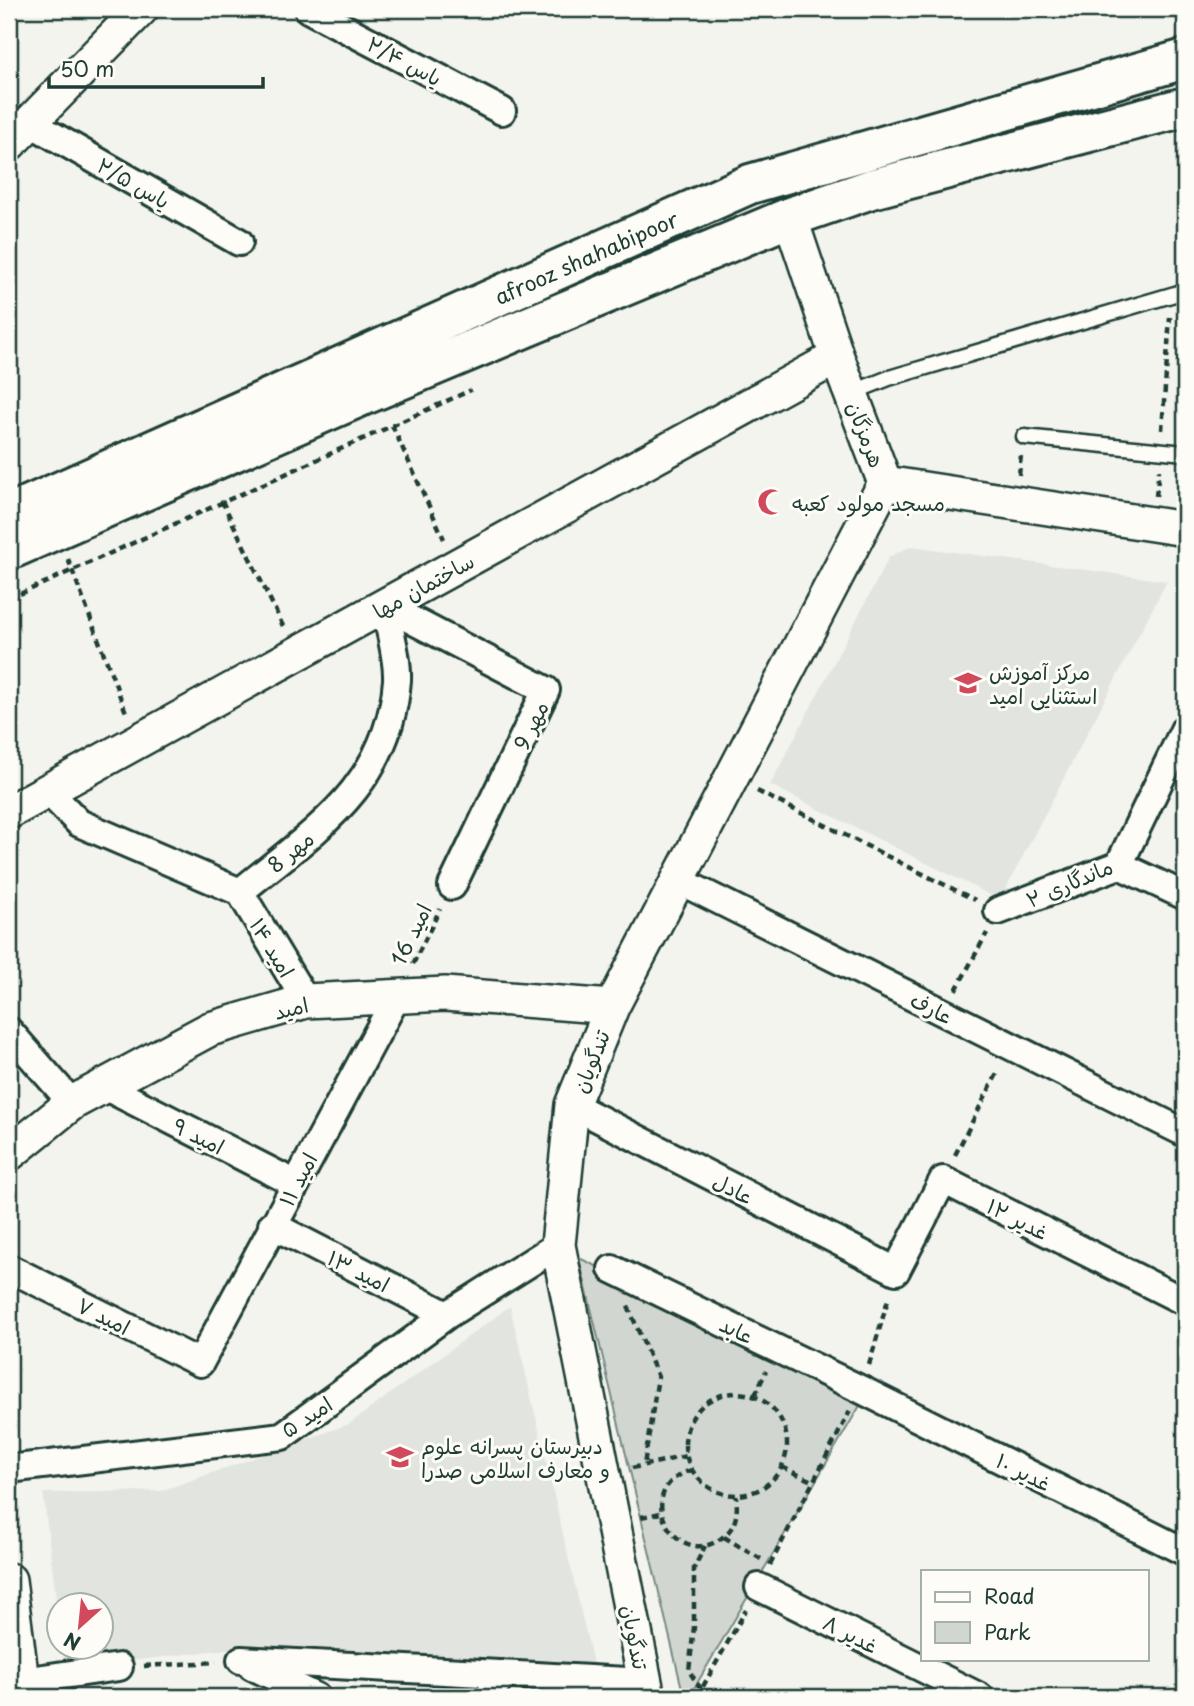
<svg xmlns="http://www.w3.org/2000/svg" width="1194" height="1706" font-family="'Playpen Sans','Playpen Sans Arabic',sans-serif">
<rect width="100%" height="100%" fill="#f4f4ef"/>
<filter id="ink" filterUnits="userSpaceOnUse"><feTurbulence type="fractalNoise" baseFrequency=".0143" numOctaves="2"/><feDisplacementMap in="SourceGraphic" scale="14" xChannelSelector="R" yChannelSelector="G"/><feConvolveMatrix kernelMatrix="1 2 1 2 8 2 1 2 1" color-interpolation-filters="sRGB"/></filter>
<g filter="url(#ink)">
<path fill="#e2e5df" d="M 911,546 L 1167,581 L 1000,900 L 770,785 L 889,557 Z
M 510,1306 L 594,1667 L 236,1648 L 65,1669 L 63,1647 L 102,1646 L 102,1604 L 60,1604 L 59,1622 L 43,1493 L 161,1491 L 349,1424 Z"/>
<path fill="#d1d6d1" stroke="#788a82" stroke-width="2" d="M 579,1258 L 868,1392 L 689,1697 L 684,1697 Z"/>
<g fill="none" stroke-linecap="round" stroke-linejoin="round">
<defs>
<path id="service" d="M 851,393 L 889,378 L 1185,291
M 1024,437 L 1185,453"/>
<path id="minor" d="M 308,9 L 502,111
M 29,122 L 239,242
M 385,606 L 546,690 L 452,886
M 48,791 L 79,823 L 240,892
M 1119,865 L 1185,896
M 678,880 L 1185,1133
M 240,892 C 314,831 389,786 397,680 C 398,657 389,629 385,606
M 240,892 L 306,1001
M 998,911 L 1119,865 L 1185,728
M 9,1031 L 72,1103
M 104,1086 L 294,1183
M 572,1105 L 896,1271 L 943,1180 L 1185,1302
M 272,1225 L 447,1315
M 9,1268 L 200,1363 L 397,996
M 612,1269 L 862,1390 L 1185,1552
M 9,1469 L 282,1436 L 447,1315 L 558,1245
M 759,1587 L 980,1697
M 241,1660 L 645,1682
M 252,1666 L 316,1697
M 22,1681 L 119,1667
M 488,1697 L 503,1674"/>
<path id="tertiary" d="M 9,144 L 141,9
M 790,217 L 837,357 L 885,483
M 885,483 L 1185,529
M 9,812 L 837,357
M 9,1154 L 72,1103 L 210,1029 L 306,1001 L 445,994 L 612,1007
M 9,1580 L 24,1697
M 648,1697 L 558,1245 L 572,1105 L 612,1007 L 885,483"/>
<path id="secondary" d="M 9,514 L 750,184 L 1185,59
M 9,550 L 357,398 L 790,217 L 871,189 L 1185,107"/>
</defs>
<use href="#service" stroke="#1f3d34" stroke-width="19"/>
<use href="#minor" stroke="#1f3d34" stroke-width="32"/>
<use href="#tertiary" stroke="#1f3d34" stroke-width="38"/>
<use href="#secondary" stroke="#1f3d34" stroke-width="44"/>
<path stroke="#1f3d34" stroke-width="4.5" stroke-dasharray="7 5" stroke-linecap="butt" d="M 392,425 L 444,539
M 1162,430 L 1170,317
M 1019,475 L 1021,455
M 1156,496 L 1159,470
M 222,501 L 283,626
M 68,559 L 127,715
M 9,599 L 471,390
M 757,791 L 975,900
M 413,964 L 440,909
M 956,990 L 987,933
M 955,1155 L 999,1070
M 628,1306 L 658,1377 L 644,1465
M 869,1365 L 889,1296
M685 1444a51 51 0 1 1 102 0a51 51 0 1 1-102 0Z
M 755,1395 L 766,1371
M 782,1467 L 814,1482
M 632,1468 L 686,1456
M 692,1470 C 626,1489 680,1577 725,1535 C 737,1525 738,1511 736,1496
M 641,1517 L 661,1513
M 724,1537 L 761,1559
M 770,1565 L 850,1411
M 144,1666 L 216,1662
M 701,1689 L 689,1671 L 694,1627 L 694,1568 L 705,1546
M 697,1697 L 746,1610"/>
<use href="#service" stroke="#fdfcf7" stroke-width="14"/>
<use href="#minor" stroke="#fdfcf7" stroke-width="26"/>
<use href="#tertiary" stroke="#fdfcf7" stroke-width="33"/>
<use href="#secondary" stroke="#fdfcf7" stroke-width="38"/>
</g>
</g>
<defs>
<symbol id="mosque-bare" viewBox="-9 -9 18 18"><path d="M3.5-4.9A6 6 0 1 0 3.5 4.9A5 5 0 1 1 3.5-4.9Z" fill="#d1495b" stroke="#fdfcf7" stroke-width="2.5" paint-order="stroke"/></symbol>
<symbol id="school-bare" viewBox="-9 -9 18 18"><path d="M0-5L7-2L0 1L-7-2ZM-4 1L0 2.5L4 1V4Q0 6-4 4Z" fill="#d1495b" stroke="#fdfcf7" stroke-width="2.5" paint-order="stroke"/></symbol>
</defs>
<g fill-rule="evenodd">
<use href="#mosque-bare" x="752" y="483" width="38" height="38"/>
<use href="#school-bare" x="949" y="664" width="38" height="38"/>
<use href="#school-bare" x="381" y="1438" width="38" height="38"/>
</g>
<g text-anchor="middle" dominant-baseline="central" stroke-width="6" stroke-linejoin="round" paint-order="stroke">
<g font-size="21" fill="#1f3d34" stroke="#fdfcf7">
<text transform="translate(405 60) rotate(28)">یاس ۲/۴</text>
<text transform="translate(134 182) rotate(30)">یاس ۲/۵</text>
<text transform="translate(586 257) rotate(-24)">afrooz shahabipoor</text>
<text transform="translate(867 434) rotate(69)">هرمزگان</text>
<text transform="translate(423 585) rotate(-29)">ساختمان مها</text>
<text transform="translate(530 725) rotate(-64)">مهر 9</text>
<text transform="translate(290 851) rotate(-39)">مهر 8</text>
<text transform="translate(1069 882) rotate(-23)">ماندگاری ۲</text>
<text transform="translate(410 934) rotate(-64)">امید 16</text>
<text transform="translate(273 947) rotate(59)">امید ۱۴</text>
<text transform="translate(291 1007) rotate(-13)">امید</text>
<text transform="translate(932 1007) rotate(27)">عارف</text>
<text transform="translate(590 1061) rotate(-68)">تندگویان</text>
<text transform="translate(199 1135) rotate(27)">امید ۹</text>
<text transform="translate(297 1179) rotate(-62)">امید ۱۱</text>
<text transform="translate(734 1188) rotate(27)">عادل</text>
<text transform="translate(1018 1218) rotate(27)">غدیر ۱۲</text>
<text transform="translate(359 1270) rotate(27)">امید ۱۳</text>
<text transform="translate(104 1315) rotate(27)">امید ۷</text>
<text transform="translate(737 1329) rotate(26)">عابد</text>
<text transform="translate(306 1416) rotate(-33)">امید ۵</text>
<text transform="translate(1024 1471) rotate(27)">غدیر ۱۰</text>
<text transform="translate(851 1633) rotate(27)">غدیر ۸</text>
<text transform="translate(636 1637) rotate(79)">تندگویان</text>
</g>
<g font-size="21" fill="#1f3d34" stroke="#fdfcf7" text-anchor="start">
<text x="792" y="502">مسجد مولود کعبه</text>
<text x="989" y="671">مرکز آموزش<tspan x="989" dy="24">استثنایی امید</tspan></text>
<text x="421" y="1445">دبیرستان پسرانه علوم<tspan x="421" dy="24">و معارف اسلامی صدرا</tspan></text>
</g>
</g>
<rect width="1194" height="1706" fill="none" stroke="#fdfcf7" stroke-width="35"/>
<rect x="18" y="18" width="1159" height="1671" fill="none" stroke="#1f3d34" stroke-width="2.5" filter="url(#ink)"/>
<rect x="921" y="1570" width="228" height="91" fill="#fdfcf7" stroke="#a4b0a9" stroke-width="2"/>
<rect x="935" y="1592" width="35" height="10" fill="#fdfcf7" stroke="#a4b0a9" stroke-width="2"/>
<text x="984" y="1604" font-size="21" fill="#1f3d34">Road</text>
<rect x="935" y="1622" width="35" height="21" fill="#d1d6d1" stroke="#a4b0a9" stroke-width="2"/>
<text x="984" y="1640" font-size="21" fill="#1f3d34">Park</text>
<g transform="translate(80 1626) rotate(207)"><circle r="33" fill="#fdfcf7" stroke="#a4b0a9" stroke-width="2"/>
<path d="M0-5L12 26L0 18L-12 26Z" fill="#d1495b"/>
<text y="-10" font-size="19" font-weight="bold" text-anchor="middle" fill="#1f3d34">N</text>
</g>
<path d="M49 77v10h214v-10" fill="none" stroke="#1f3d34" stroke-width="3.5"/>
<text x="60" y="77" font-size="21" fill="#1f3d34" stroke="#fdfcf7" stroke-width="5" paint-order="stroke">50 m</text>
</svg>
